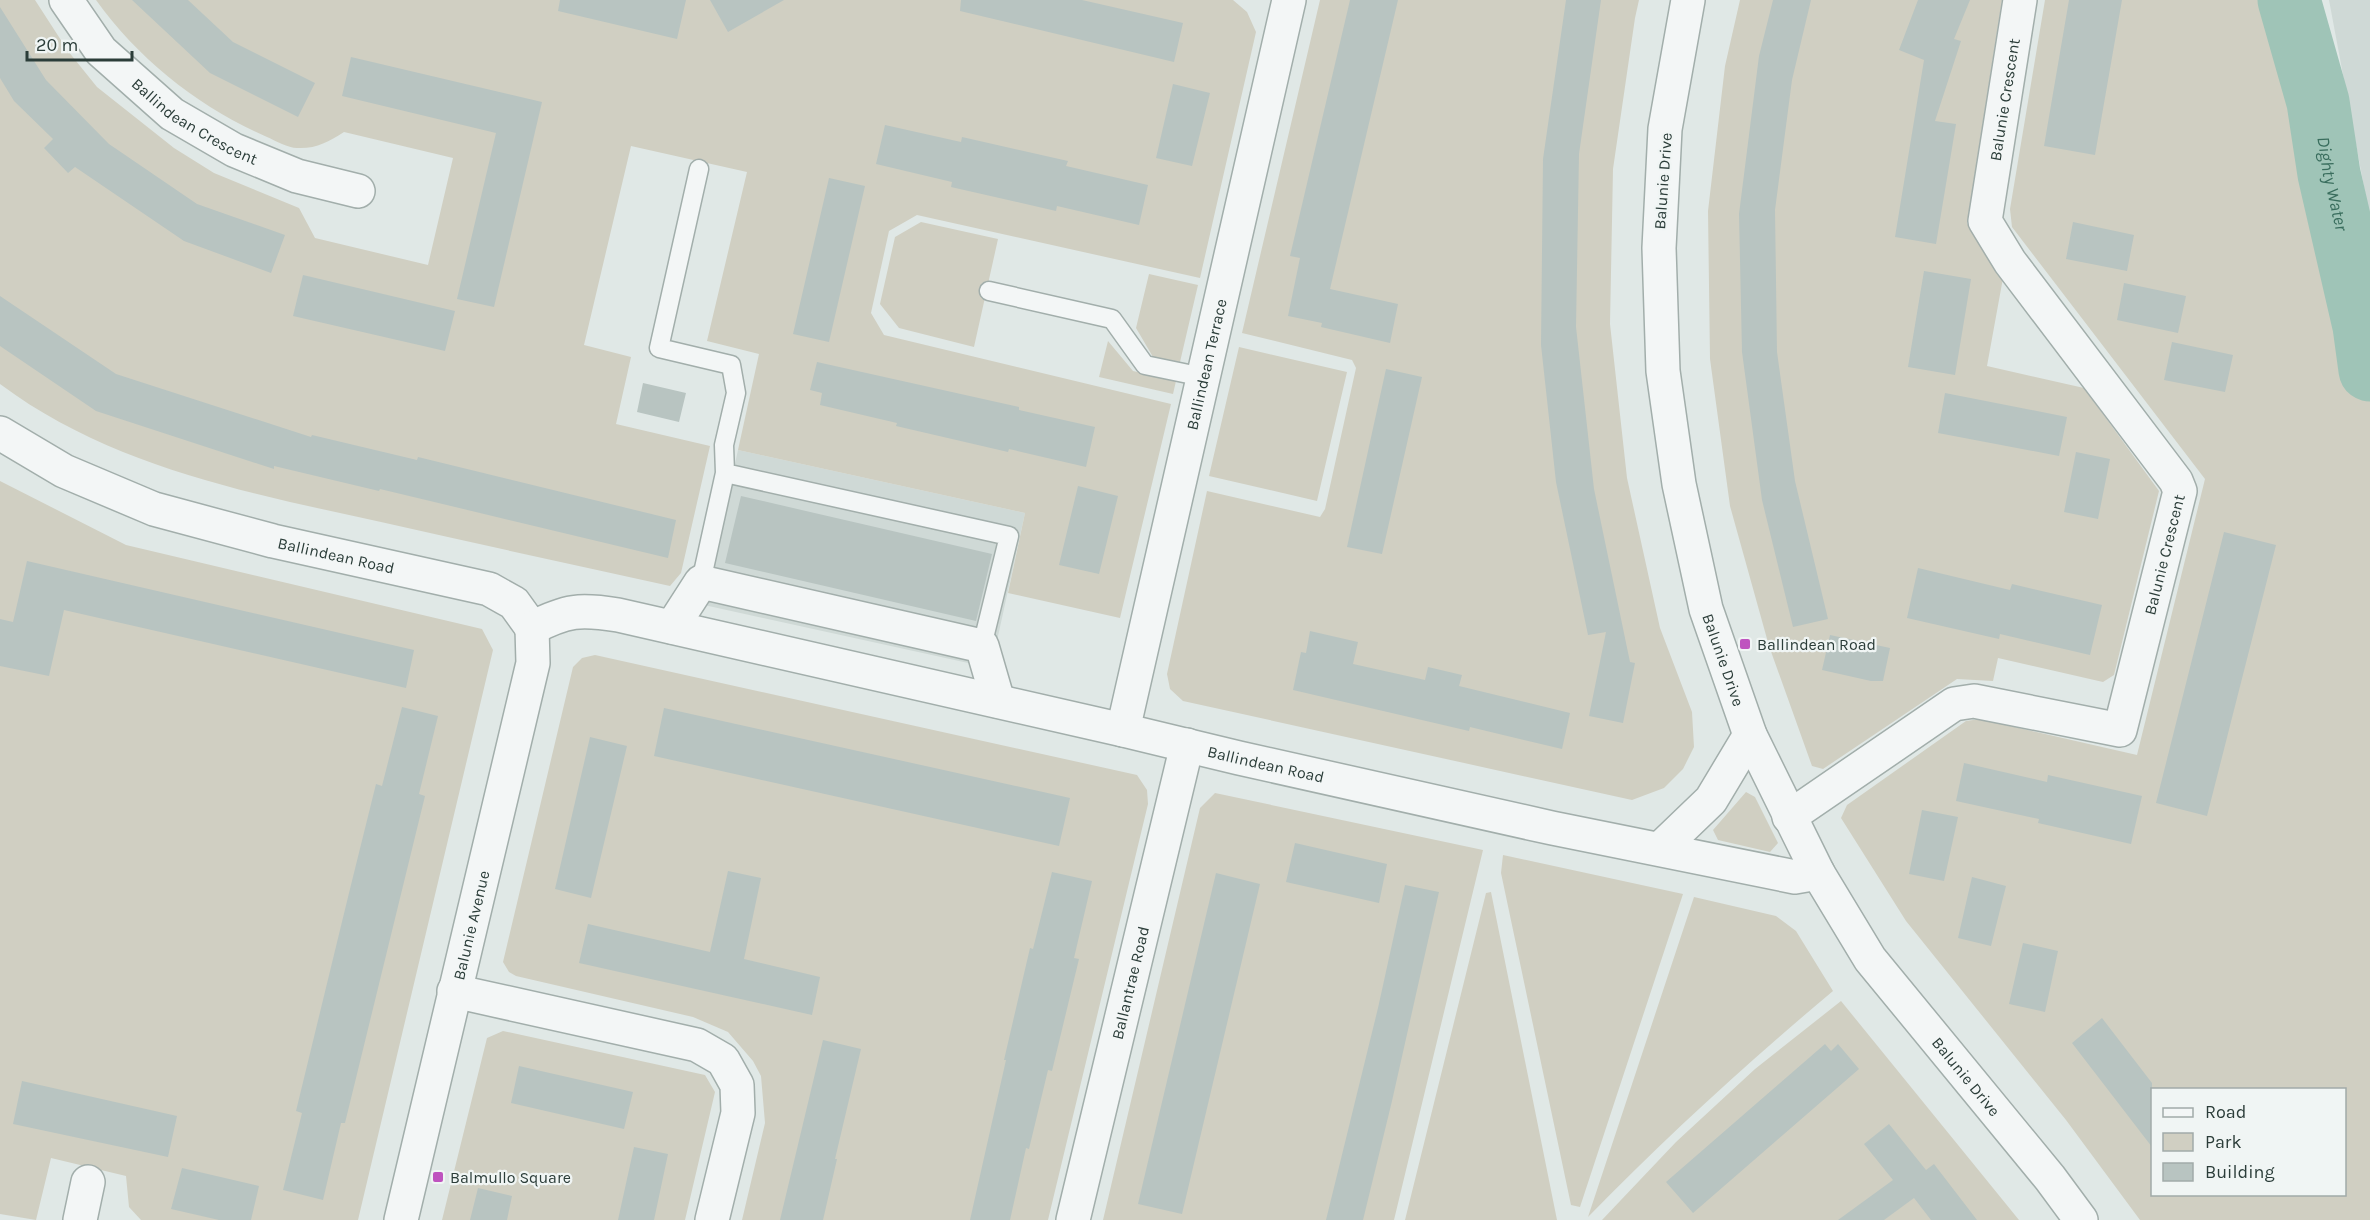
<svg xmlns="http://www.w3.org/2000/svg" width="2370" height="1220" font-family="Karla,sans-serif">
<rect width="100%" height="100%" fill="#e0e8e6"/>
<path fill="#cfd9d6" d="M 2329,0 L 2370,0 L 2370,219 Z
M 738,450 L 1025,513 L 991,668 L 704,605 Z"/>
<path fill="#d0cfc2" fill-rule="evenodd" d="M 0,0 L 35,0 L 68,51 L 97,87 L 174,148 L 214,173 L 299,208 L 315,238 L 428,265 L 453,158 L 344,132 C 328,142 316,149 297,148 C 288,148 276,141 267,137 C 200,108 139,60 96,0 L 1233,0 L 1247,12 L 1256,32 L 1200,278 L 917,215 L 889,231 L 871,313 L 884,335 L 1171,404 L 1120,618 L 1008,593 L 1025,513 L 738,450 L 759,354 L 707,341 L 747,172 L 631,146 L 584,345 L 631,357 L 616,424 L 710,446 L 681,573 L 670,586 C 574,565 478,544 381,522 C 249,493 111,467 0,384 Z
M 1320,0 L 1639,0 L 1635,18 L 1613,169 L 1610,324 L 1627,478 L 1660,628 L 1692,712 L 1694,747 L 1683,769 L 1664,788 L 1632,800 L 1183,701 L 1170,689 L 1167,674 L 1207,491 L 1320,517 L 1325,509 L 1356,368 L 1352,360 L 1242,333 Z
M 1740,0 L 2002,0 L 1967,223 L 2003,278 L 1987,366 L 2084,388 L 2159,491 L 2114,675 L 2103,682 L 1998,658 L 1993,681 L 1957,679 L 1823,769 L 1812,766 L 1769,646 L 1730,506 L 1710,359 L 1708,211 L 1725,66 Z
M 2045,0 L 2289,0 L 2318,102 L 2329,174 L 2364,326 L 2370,370 L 2370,1220 L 2140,1220 L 2066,1120 L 1906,921 L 1841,818 L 1847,805 L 1966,721 L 1980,719 L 2137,755 L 2205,479 L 2012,227 L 2010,209 ZM 2152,1090 L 2344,1090 L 2344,1194 L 2152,1194 Z
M 921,222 L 998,239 L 974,347 L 899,328 L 880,304 L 895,237 Z
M 1149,274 L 1198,285 L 1180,362 L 1153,357 L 1136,328 Z
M 1108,341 L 1133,371 L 1176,381 L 1173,394 L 1099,377 Z
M 1239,347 L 1347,372 L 1317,501 L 1209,476 Z
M 0,481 L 126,545 L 482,629 L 493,650 L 358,1220 L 141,1220 L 129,1207 L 126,1176 L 51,1158 L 36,1220 L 0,1214 Z
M 595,655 L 1137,775 L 1147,790 L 1148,804 L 1048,1220 L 742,1220 L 765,1123 L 761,1076 L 753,1061 L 728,1032 L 693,1017 L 516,976 L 509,972 L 503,962 L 573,667 L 582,658 Z
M 1746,792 L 1755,797 L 1778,843 L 1770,852 L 1718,840 L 1713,830 Z
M 1215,793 L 1483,850 L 1394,1220 L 1103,1220 L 1200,808 Z
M 1503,855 L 1683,894 L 1580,1207 L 1571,1205 L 1501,873 Z
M 1491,892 L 1557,1220 L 1405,1220 L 1486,893 Z
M 1694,897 L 1776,916 L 1796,931 L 1833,991 C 1747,1063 1666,1137 1588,1217 Z
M 1841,1001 L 2019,1220 L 1602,1220 L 1676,1142 L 1755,1069 Z
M 503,1031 L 705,1075 L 715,1092 L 685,1220 L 442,1220 L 487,1038 Z"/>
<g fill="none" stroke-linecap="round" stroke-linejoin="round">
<path stroke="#9fc4b7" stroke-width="63" id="s1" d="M 2289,0 L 2318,102 L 2329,174 L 2364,326 L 2370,370"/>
</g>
<path fill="#b8c4c1" d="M 132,0 L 188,0 L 233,42 L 315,83 L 298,117 L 210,73 Z
M 560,0 L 686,0 L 677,39 L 558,11 Z
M 710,0 L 784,0 L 728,32 Z
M 961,0 L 1082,0 L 1183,23 L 1174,62 L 960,11 Z
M 1350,0 L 1398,0 L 1330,289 L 1398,304 L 1390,343 L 1321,327 L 1322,323 L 1288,316 L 1300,258 L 1290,256 Z
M 1566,0 L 1601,0 L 1579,154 L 1576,327 L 1594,489 L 1630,662 L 1635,663 L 1623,723 L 1589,716 L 1606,632 L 1588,635 L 1556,482 L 1541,345 L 1543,159 Z
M 1773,0 L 1811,0 L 1792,80 L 1775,210 L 1777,352 L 1795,481 L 1828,619 L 1793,627 L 1762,500 L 1742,352 L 1739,214 L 1759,56 Z
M 1918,0 L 1970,0 L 1954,39 L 1961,41 L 1935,121 L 1956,124 L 1936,244 L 1895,237 L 1924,60 L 1899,50 Z
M 2069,0 L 2122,0 L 2095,155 L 2044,146 Z
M 0,7 L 46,80 L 109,144 L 197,204 L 285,235 L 271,273 L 184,241 L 75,167 L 68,173 L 44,148 L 53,139 L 14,101 L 0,78 Z
M 351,57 L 542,102 L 494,307 L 457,299 L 496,133 L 342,96 Z
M 1173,84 L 1210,93 L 1192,166 L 1156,158 Z
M 885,125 L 961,142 L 962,137 L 1068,161 L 1066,166 L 1148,185 L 1139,225 L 1057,206 L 1056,211 L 951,187 L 952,182 L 876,164 Z
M 829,178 L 865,186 L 829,342 L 793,334 Z
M 2073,222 L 2134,235 L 2127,271 L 2066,259 Z
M 1924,271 L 1971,279 L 1955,375 L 1908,367 Z
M 303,275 L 455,311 L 445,351 L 293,316 Z
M 2124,283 L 2186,296 L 2178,333 L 2117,320 Z
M 0,296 L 116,374 L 311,437 L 312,435 L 417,460 L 418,457 L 676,520 L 668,558 L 380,489 L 379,491 L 274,466 L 274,469 L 96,411 L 0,346 Z
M 2172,342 L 2233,355 L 2225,392 L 2164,380 Z
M 817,362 L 1019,407 L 1019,410 L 1095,427 L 1086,467 L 1009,449 L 1008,452 L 896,426 L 897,423 L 820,405 L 822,393 L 810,390 Z
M 1386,369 L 1422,377 L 1382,554 L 1347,547 Z
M 643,383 L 686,393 L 679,422 L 637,412 Z
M 1945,393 L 2067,417 L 2059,456 L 1938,433 Z
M 2076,452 L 2110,459 L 2098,519 L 2064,512 Z
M 1078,486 L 1118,496 L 1099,574 L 1059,565 Z
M 741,496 L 992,554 L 976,621 L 725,563 Z
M 2224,532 L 2276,545 L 2207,816 L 2156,803 Z
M 27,561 L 414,650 L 406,688 L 64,610 L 49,676 L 0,666 L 0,619 L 13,622 Z
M 1918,568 L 2010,590 L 2012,584 L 2102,605 L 2090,655 L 2000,634 L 1999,639 L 1907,618 Z
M 1310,631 L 1358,642 L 1353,664 L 1425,680 L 1428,667 L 1462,675 L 1459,686 L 1570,713 L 1562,749 L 1470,727 L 1469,731 L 1293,690 L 1301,652 L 1306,653 Z
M 1830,635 L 1890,648 L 1883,681 L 1871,681 L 1822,670 Z
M 402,707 L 438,716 L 419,794 L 425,796 L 345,1123 L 341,1123 L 323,1200 L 283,1190 L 302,1113 L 296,1111 L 349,893 L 376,784 L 382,786 Z
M 664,708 L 1070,798 L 1059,846 L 654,756 Z
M 590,737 L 627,746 L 591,898 L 555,889 Z
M 1964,763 L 2047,782 L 2048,775 L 2142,796 L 2131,844 L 2038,823 L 2039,819 L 1956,801 Z
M 1922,810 L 1958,817 L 1944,881 L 1909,874 Z
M 1295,843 L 1387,864 L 1379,903 L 1286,882 Z
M 728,871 L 761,878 L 744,959 L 820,977 L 812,1015 L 579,963 L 588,924 L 710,952 Z
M 1052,872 L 1092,881 L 1074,958 L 1079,959 L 1052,1071 L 1048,1070 L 1029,1149 L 1026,1148 L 1010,1220 L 970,1220 L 1006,1060 L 1004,1060 L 1030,948 L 1033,949 Z
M 1216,873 L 1260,884 L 1182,1214 L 1138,1204 Z
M 1972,877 L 2006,886 L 1991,946 L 1958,938 Z
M 1405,885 L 1439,892 L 1392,1101 L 1363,1220 L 1326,1220 L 1378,1008 Z
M 2023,943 L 2058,951 L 2045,1012 L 2009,1004 Z
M 2102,1018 L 2152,1083 L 2152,1147 L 2072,1043 Z
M 823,1040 L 861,1049 L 835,1159 L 837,1159 L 823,1220 L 780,1220 Z
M 1825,1044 L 1831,1051 L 1838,1044 L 1859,1069 L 1693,1213 L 1666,1182 Z
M 519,1066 L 633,1092 L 624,1129 L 511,1103 Z
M 22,1081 L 177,1116 L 168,1157 L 13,1124 Z
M 1889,1124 L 1926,1170 L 1934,1164 L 1977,1220 L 1931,1220 L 1914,1198 L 1884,1220 L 1838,1220 L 1893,1180 L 1864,1144 Z
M 634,1147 L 668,1154 L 654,1220 L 618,1220 Z
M 182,1168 L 259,1186 L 251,1220 L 219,1220 L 171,1209 Z
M 478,1188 L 512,1196 L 507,1220 L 470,1220 Z"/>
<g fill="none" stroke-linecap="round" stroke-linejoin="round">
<defs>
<path id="service" d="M 699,169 L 659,348 L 731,365 L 736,393 L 724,445 L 725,473 L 701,582
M 989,291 L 1112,319 L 1145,365 L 1203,377
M 725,473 L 1009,536 L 982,646"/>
<g id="minor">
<path id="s2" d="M 66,0 L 101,51 L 172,114 L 234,150 L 297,176 L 358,191"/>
<path d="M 672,627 L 701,582 L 982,646 L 998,701"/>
<path id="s3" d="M 1123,730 L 1289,0"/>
<path id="s4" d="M 1789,817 L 1954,704 L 1974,701 L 2120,730 L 2180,491 L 2176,481 L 2010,262 L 1985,221 L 2020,0"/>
<path d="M 454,991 L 697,1045 L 723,1060 L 737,1085 L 738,1113 L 712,1220"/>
<path d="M 80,1220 L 88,1182"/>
<path id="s5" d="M 1073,1220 L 1187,745"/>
</g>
<g id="tertiary">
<path id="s6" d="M 1688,0 L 1665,129 L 1659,248 L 1663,371 L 1679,484 L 1706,609 L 1750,735 L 1818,873 L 1870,959 L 2050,1178 L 2081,1220"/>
<path id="s7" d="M 0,433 L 64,471 L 154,509 L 273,541 L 489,589 L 514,603 L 532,628"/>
<path id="s8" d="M 532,628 C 567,610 580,609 618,615 L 1123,730 L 1239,758 L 1552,828 L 1795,877 L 1818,873"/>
<path d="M 1660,849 L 1711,800 L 1750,735"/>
<path id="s9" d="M 401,1220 L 533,663 L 532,628"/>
</g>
</defs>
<use href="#service" stroke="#a2aeab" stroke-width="21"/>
<use href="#minor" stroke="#a2aeab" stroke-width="36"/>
<use href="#tertiary" stroke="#a2aeab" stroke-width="36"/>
<use href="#service" stroke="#f3f6f6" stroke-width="18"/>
<use href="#minor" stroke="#f3f6f6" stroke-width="33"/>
<use href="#tertiary" stroke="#f3f6f6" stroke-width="33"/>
</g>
<g fill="#bf53bf" stroke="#f0f5f4" stroke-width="2">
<rect x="1739" y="638" width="12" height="12" rx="3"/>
<rect x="432" y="1171" width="12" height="12" rx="3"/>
</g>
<g text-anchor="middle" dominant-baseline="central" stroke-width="4.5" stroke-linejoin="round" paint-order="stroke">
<g font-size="16" fill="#2b3d39" stroke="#f0f5f4">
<text stroke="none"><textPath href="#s4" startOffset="1072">Balunie Crescent</textPath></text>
<text stroke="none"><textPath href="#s2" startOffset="180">Ballindean Crescent</textPath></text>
<text transform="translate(1663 181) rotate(-86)">Balunie Drive</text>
<text stroke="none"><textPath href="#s3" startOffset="375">Ballindean Terrace</textPath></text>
<text stroke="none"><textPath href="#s4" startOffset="550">Balunie Crescent</textPath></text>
<text stroke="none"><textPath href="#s7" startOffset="360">Ballindean Road</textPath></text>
<text stroke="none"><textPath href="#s6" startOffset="669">Balunie Drive</textPath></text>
<text stroke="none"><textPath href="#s8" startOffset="754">Ballindean Road</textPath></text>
<text stroke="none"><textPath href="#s9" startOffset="303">Balunie Avenue</textPath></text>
<text stroke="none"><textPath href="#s5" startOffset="244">Ballantrae Road</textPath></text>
<text stroke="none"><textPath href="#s6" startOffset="1155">Balunie Drive</textPath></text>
</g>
<g font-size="16" fill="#2b3d39" stroke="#f0f5f4" text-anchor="start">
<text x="1757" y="644">Ballindean Road</text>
<text x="450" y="1177">Balmullo Square</text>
</g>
<g font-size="18" font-style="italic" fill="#396d5d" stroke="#f0f5f4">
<text stroke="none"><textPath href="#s1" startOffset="189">Dighty Water</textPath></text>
</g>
</g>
<rect x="2151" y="1088" width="195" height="108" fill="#f0f5f4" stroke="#a1aba9" stroke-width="1.5"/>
<rect x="2163" y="1108" width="30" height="9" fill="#f3f6f6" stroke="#a1aba9" stroke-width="1.5"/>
<text x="2205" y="1118" font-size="18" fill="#2b3d39">Road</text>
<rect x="2163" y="1133" width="30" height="18" fill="#d0cfc2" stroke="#a1aba9" stroke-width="1.5"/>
<text x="2205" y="1148" font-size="18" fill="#2b3d39">Park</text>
<rect x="2163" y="1163" width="30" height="18" fill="#b8c4c1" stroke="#a1aba9" stroke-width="1.5"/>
<text x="2205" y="1178" font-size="18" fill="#2b3d39">Building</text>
<path d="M27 51v9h105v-9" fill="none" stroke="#2b3d39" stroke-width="3"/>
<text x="36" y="51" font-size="18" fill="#2b3d39" stroke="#f0f5f4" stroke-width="4.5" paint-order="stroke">20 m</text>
</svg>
